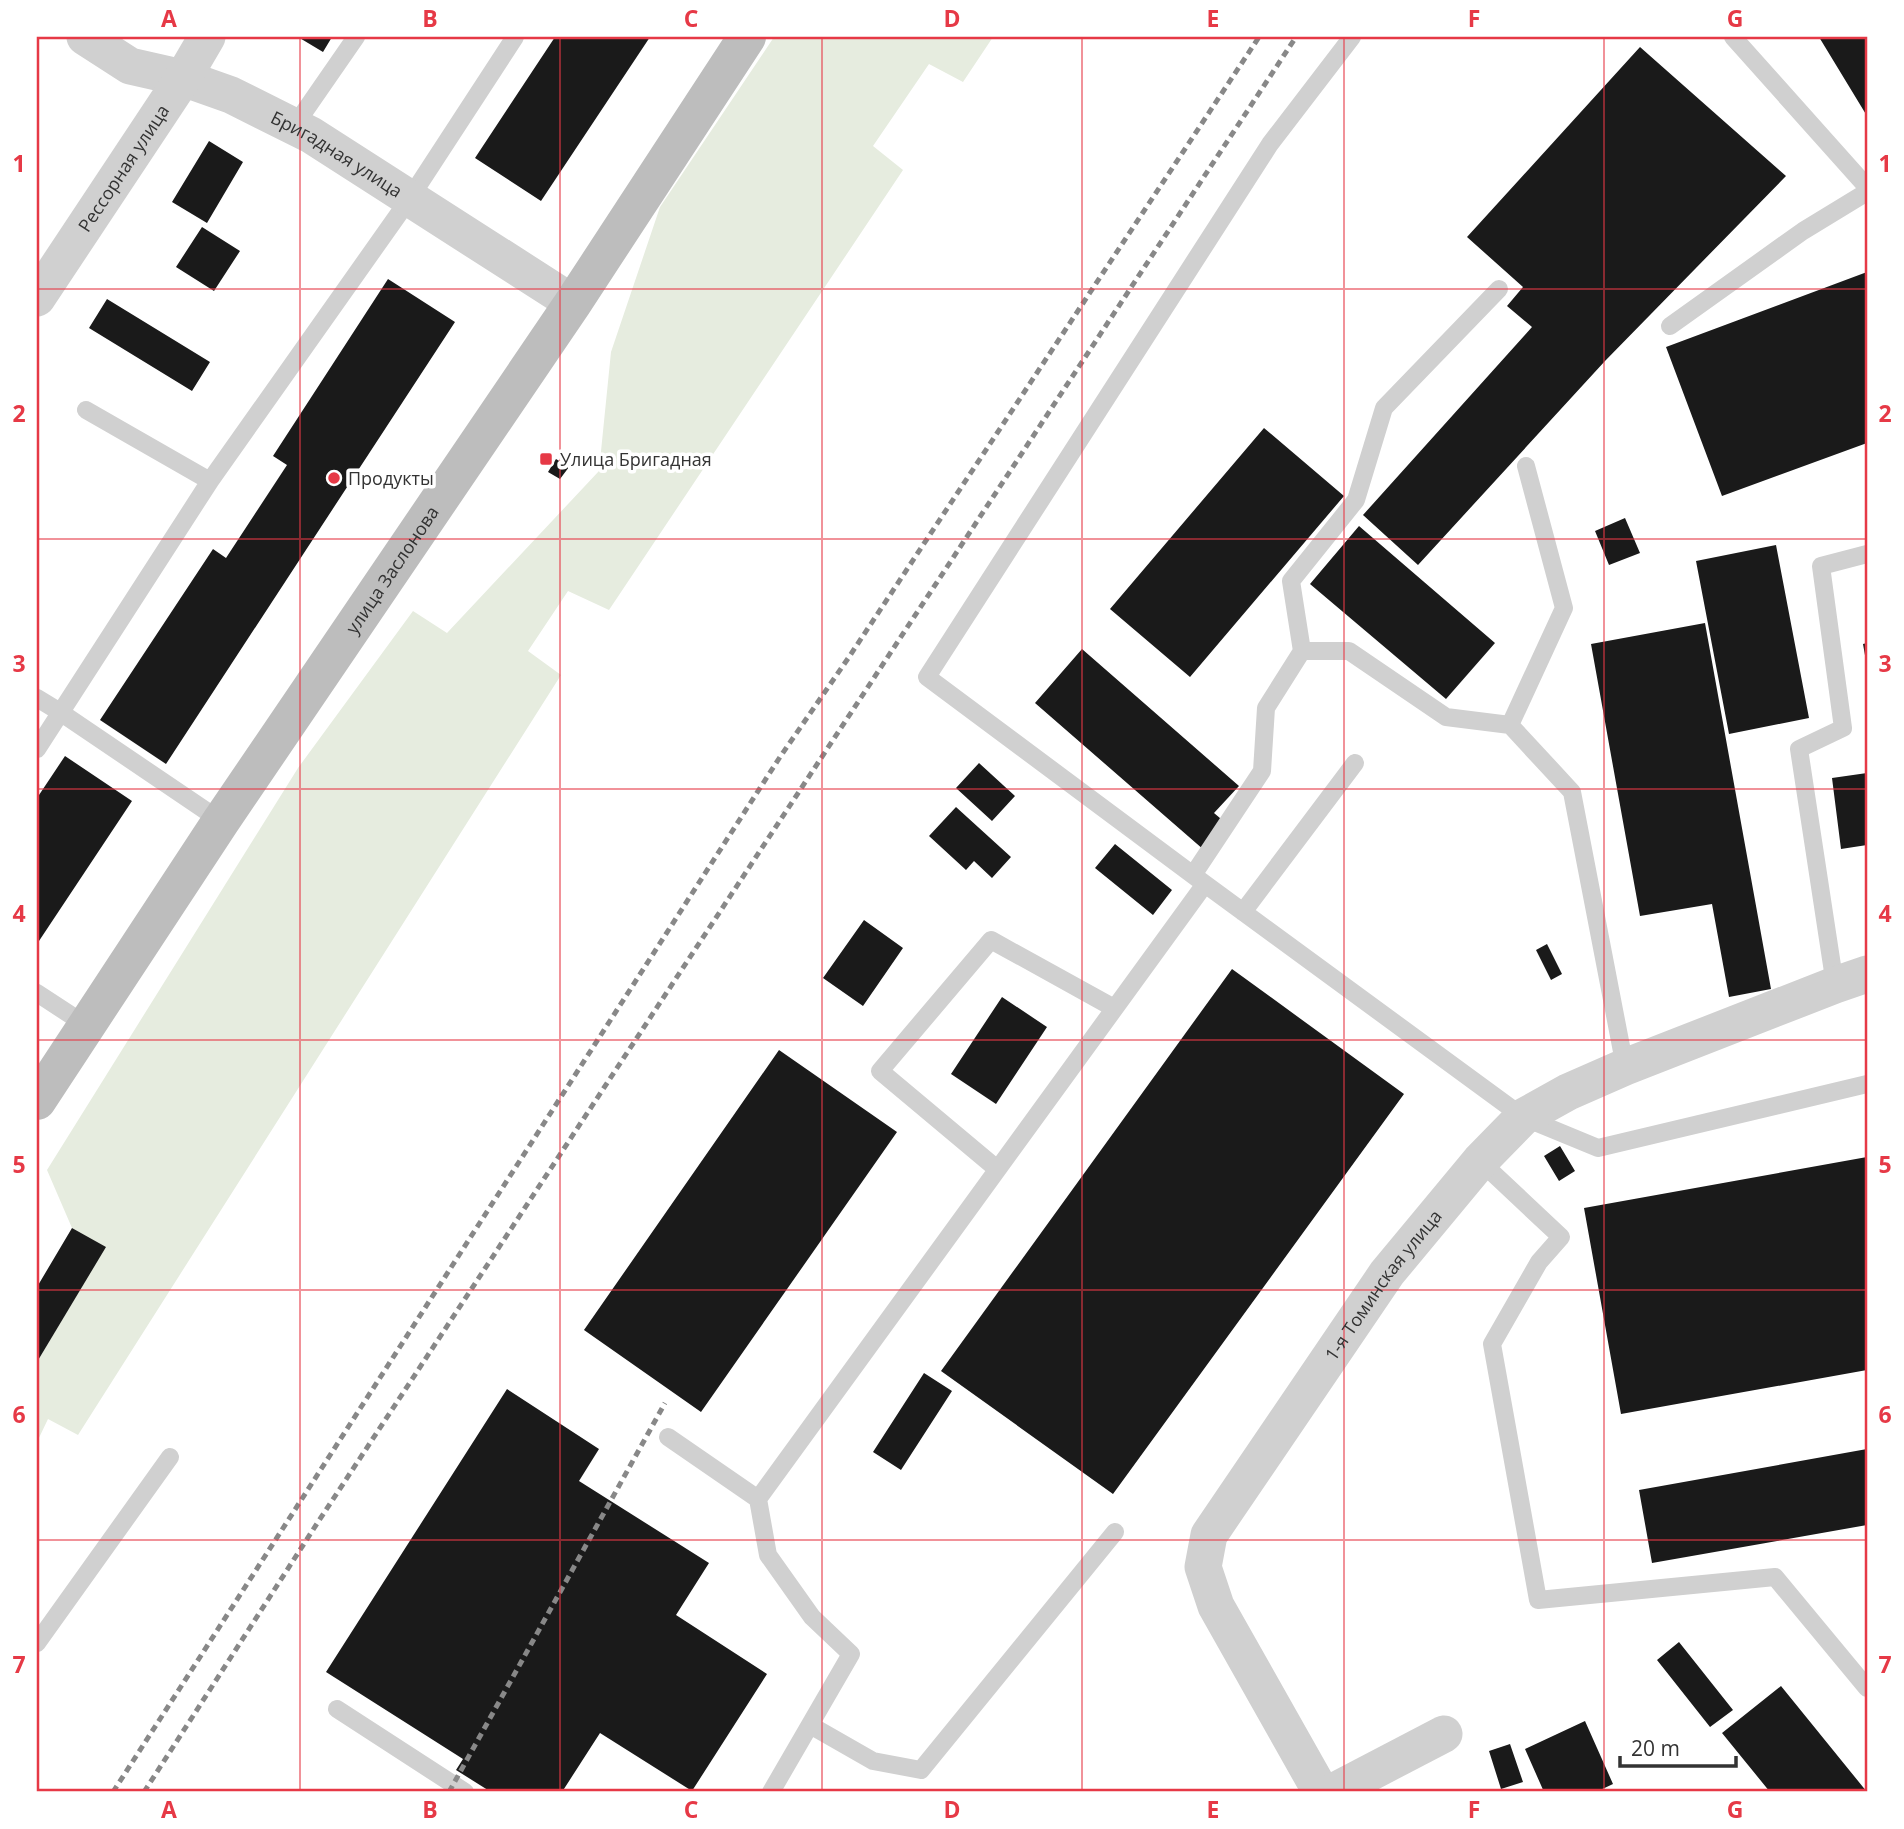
<svg xmlns="http://www.w3.org/2000/svg" width="1904" height="1829" font-family="'Open Sans',sans-serif">
<rect width="100%" height="100%" fill="#fff"/>
<path fill="#e6ecdf" d="M 774,37 L 993,37 L 963,82 L 929,64 L 873,146 L 903,170 L 609,610 L 568,591 L 528,651 L 561,675 L 78,1435 L 48,1419 L 37,1442 L 37,1362 L 105,1247 L 72,1228 L 47,1170 L 298,768 L 413,611 L 447,633 L 599,471 L 611,352 L 660,207 Z"/>
<path fill="#1a1a1a" d="M 298,37 L 332,37 L 323,52 Z
M 555,37 L 650,37 L 541,201 L 475,158 Z
M 1819,37 L 1867,37 L 1867,116 Z
M 1640,47 L 1786,176 L 1605,361 L 1418,565 L 1363,515 L 1532,327 L 1507,306 L 1523,287 L 1467,237 Z
M 209,141 L 243,162 L 207,223 L 172,202 Z
M 202,227 L 240,251 L 214,291 L 176,267 Z
M 1867,272 L 1867,443 L 1722,496 L 1666,347 Z
M 388,279 L 455,322 L 166,764 L 100,720 L 213,549 L 226,558 L 287,465 L 273,456 Z
M 107,299 L 210,362 L 192,391 L 89,328 Z
M 1264,428 L 1344,496 L 1190,677 L 1110,609 Z
M 556,459 L 569,467 L 560,479 L 548,472 Z
M 1625,518 L 1640,553 L 1609,565 L 1595,531 Z
M 1359,526 L 1495,643 L 1446,699 L 1310,584 Z
M 1776,545 L 1809,718 L 1729,734 L 1696,561 Z
M 1705,623 L 1771,989 L 1729,997 L 1712,904 L 1640,916 L 1591,644 Z
M 1867,643 L 1867,661 L 1866,661 L 1863,644 Z
M 1082,649 L 1239,786 L 1214,813 L 1227,824 L 1204,850 L 1035,703 Z
M 65,756 L 132,801 L 37,944 L 37,798 Z
M 979,763 L 1015,796 L 992,821 L 956,788 Z
M 1867,773 L 1867,845 L 1841,849 L 1832,778 Z
M 956,807 L 1011,857 L 992,878 L 974,861 L 966,870 L 929,836 Z
M 1115,844 L 1172,890 L 1153,915 L 1095,868 Z
M 864,920 L 903,948 L 863,1006 L 823,978 Z
M 1547,944 L 1562,974 L 1551,980 L 1536,950 Z
M 1232,969 L 1404,1094 L 1113,1494 L 941,1371 Z
M 1002,997 L 1047,1027 L 996,1104 L 951,1074 Z
M 779,1050 L 897,1132 L 701,1412 L 584,1330 Z
M 1560,1146 L 1575,1171 L 1559,1181 L 1544,1156 Z
M 1867,1157 L 1867,1370 L 1621,1414 L 1584,1208 Z
M 72,1228 L 106,1247 L 37,1362 L 37,1287 Z
M 924,1373 L 952,1391 L 901,1470 L 873,1452 Z
M 507,1389 L 599,1449 L 579,1481 L 709,1563 L 676,1615 L 767,1674 L 692,1791 L 600,1733 L 562,1792 L 491,1792 L 456,1770 L 463,1759 L 326,1672 Z
M 1867,1449 L 1867,1525 L 1652,1563 L 1639,1490 Z
M 1679,1642 L 1733,1710 L 1710,1727 L 1657,1660 Z
M 1781,1686 L 1867,1792 L 1770,1792 L 1722,1733 Z
M 1585,1721 L 1613,1784 L 1596,1792 L 1544,1792 L 1525,1749 Z
M 1510,1744 L 1523,1782 L 1501,1789 L 1489,1751 Z"/>
<g fill="none" stroke-linecap="round" stroke-linejoin="round">
<path stroke="#d0d0d0" stroke-width="18" d="M 1352,37 L 1270,144 L 927,677 L 1205,884 L 1523,1117 L 1598,1148 L 1867,1084
M 1733,37 L 1867,187
M 293,128 L 356,37
M 1670,326 L 1803,231 L 1867,192
M 86,410 L 210,481
M 1526,466 L 1564,608 L 1510,725 L 1572,792 L 1625,1067
M 1302,651 L 1291,581 L 1356,500 L 1384,408 L 1499,289
M 37,698 L 60,712 L 221,821
M 37,749 L 210,481 L 410,198 L 515,37
M 1193,875 L 1262,771 L 1266,708 L 1302,651 L 1349,651 L 1446,717 L 1510,725
M 1243,912 L 1355,763
M 1835,985 L 1799,749 L 1843,728 L 1821,566 L 1867,554
M 37,993 L 86,1025
M 1480,1161 L 1561,1237 L 1539,1262 L 1492,1344 L 1538,1600 L 1775,1577 L 1867,1688
M 997,1169 L 880,1071 L 991,940 L 1114,1008
M 668,1437 L 758,1499
M 37,1643 L 170,1457
M 337,1709 L 465,1792
M 810,1725 L 873,1761 L 921,1770 L 1115,1532
M 771,1792 L 851,1654 L 812,1617 L 768,1555 L 758,1499 L 1205,884"/>
<g stroke="#d0d0d0" stroke-width="37">
<path id="s1" d="M 85,37 L 130,66 L 183,78 L 231,95 L 311,135 L 573,303"/>
<path id="s2" d="M 37,298 L 183,78 L 207,37"/>
<path id="s3" d="M 1321,1792 L 1216,1606 L 1203,1567 L 1209,1535 L 1387,1273 L 1480,1161 L 1523,1117 L 1568,1092 L 1625,1067 L 1835,985 L 1867,974"/>
<path d="M 1333,1792 L 1444,1734"/>
</g>
<path stroke="#bdbdbd" stroke-width="38" id="s4" d="M 37,1101 L 221,821 L 573,303 L 747,37"/>
<path stroke="#888" stroke-width="5" stroke-dasharray="7 5" stroke-linecap="butt" d="M 113,1792 L 780,757 L 849,657 L 1259,37
M 144,1792 L 318,1522 L 1296,37
M 449,1792 L 665,1403"/>
</g>
<path fill="none" stroke="#e63946" stroke-width="2" stroke-opacity="0.55" d="M 300,37 L 300,1792M 560,37 L 560,1792M 822,37 L 822,1792M 1082,37 L 1082,1792M 1344,37 L 1344,1792M 1604,37 L 1604,1792M 37,289 L 1867,289M 37,539 L 1867,539M 37,789 L 1867,789M 37,1040 L 1867,1040M 37,1290 L 1867,1290M 37,1540 L 1867,1540"/>
<g fill="#e63946" stroke="#fff" stroke-width="2.5">
<rect x="539" y="452" width="14" height="14" rx="3.5"/>
<circle cx="334" cy="478" r="7"/>
</g>
<g text-anchor="middle" dominant-baseline="central" stroke-width="7" stroke-linejoin="round" paint-order="stroke">
<g font-size="18" fill="#333" stroke="#fff">
<text stroke="none"><textPath href="#s1" startOffset="280">Бригадная улица</textPath></text>
<text stroke="none"><textPath href="#s2" startOffset="156">Рессорная улица</textPath></text>
<text stroke="none"><textPath href="#s4" startOffset="639">улица Заслонова</textPath></text>
<text stroke="none"><textPath href="#s3" startOffset="592">1-я Томинская улица</textPath></text>
</g>
<g font-size="18" fill="#333" stroke="#fff" text-anchor="start">
<text x="560" y="459">Улица Бригадная</text>
<text x="348" y="478">Продукты</text>
</g>
</g>
<rect width="1904" height="1829" fill="none" stroke="#ffffff" stroke-width="77"/>
<path d="M1620 1756v10h116v-10" fill="none" stroke="#333333" stroke-width="3.5"/>
<text x="1631" y="1756" font-size="21" fill="#333333" stroke="#ffffff" stroke-width="5" paint-order="stroke">20 m</text>
<rect x="38" y="38" width="1828" height="1752" fill="none" stroke="#e63946" stroke-width="2.5"/>
<g font-size="23" text-anchor="middle" font-weight="bold" fill="#e63946">
<text x="169" y="27">A</text>
<text x="430" y="27">B</text>
<text x="691" y="27">C</text>
<text x="952" y="27">D</text>
<text x="1213" y="27">E</text>
<text x="1474" y="27">F</text>
<text x="1735" y="27">G</text>
<text x="19" y="172">1</text>
<text x="1885" y="172">1</text>
<text x="19" y="422">2</text>
<text x="1885" y="422">2</text>
<text x="19" y="672">3</text>
<text x="1885" y="672">3</text>
<text x="19" y="922">4</text>
<text x="1885" y="922">4</text>
<text x="19" y="1173">5</text>
<text x="1885" y="1173">5</text>
<text x="19" y="1423">6</text>
<text x="1885" y="1423">6</text>
<text x="19" y="1673">7</text>
<text x="1885" y="1673">7</text>
<text x="169" y="1818">A</text>
<text x="430" y="1818">B</text>
<text x="691" y="1818">C</text>
<text x="952" y="1818">D</text>
<text x="1213" y="1818">E</text>
<text x="1474" y="1818">F</text>
<text x="1735" y="1818">G</text>
</g>
</svg>
